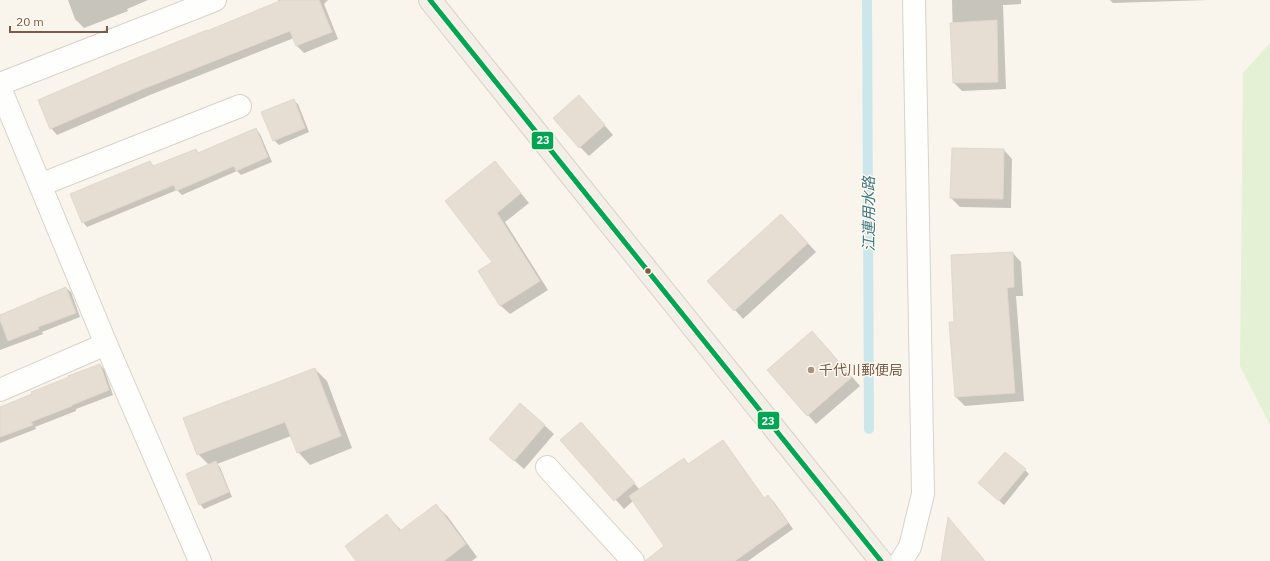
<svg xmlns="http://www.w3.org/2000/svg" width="1270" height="561" font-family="'IBM Plex Sans','Noto Sans JP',sans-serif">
<rect width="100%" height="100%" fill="#f9f5ec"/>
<path fill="#e4f1d5" d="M 1270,43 L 1270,425 L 1240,366 L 1243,73 Z"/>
<path fill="#0003" d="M 68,0 L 148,0 L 127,9 L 128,11 L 84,28 L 75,19 Z
M 278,0 L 328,0 L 324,4 L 338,39 L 304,53 L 297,46 L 294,38 L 150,95 L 57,135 L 51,128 L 208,32 L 279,2 Z
M 952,0 L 1021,0 L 1021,4 L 1003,5 L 1006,89 L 962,91 L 954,83 Z
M 1110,0 L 1208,0 L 1113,3 Z
M 293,100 L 298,104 L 309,132 L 279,145 L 274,140 Z
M 587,105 L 613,135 L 589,156 L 580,147 Z
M 256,129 L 260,134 L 272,162 L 241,175 L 237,171 L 182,195 L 177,190 L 87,227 L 83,222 L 150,163 L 154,167 L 196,150 L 200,154 Z
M 1004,150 L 1012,159 L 1011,208 L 960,207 L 951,198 Z
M 495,162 L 529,203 L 505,222 L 548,290 L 510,314 L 501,306 L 494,262 Z
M 790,224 L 816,252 L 743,319 L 735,310 Z
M 1013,253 L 1021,262 L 1023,296 L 1016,296 L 1024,401 L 965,406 L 956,397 L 950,323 L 955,323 Z
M 66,288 L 71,292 L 80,317 L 42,332 L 43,334 L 0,350 L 0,315 L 37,301 L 36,299 Z
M 821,341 L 860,386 L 816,424 L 808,415 Z
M 100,365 L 104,369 L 113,395 L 76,409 L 76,411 L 35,427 L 36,429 L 0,443 L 0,408 Z
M 315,369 L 327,381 L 352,448 L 310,465 L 298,452 L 291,436 L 217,464 L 220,467 L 232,497 L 204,509 L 200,504 L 209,465 L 198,454 Z
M 521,404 L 554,434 L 524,469 L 499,447 Z
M 589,432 L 640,490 L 684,459 L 689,465 L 728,447 L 765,499 L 768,496 L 774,502 L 793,529 L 748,561 L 668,561 L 665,546 L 633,501 L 624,509 L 562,440 Z
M 1025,470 L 1029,474 L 1004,505 L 984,488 Z
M 436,505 L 448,517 L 477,557 L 472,561 L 358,561 L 387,516 L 402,531 Z"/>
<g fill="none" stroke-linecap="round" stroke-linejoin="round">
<path stroke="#cce7eb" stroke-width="10" d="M 867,0 L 869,429"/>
</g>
<path fill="#e6ddd3" stroke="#e2d8ce" d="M 282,0 L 319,0 L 332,32 L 296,46 L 290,31 L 143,89 L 50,129 L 38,100 L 117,66 L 207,30 L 207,31 Z
M 997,20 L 998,82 L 953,83 L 950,23 Z
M 579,95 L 605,125 L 579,148 L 553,118 Z
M 294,99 L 305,128 L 273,141 L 261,112 Z
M 256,128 L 268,157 L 236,171 L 234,166 L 176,191 L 174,185 L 82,223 L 70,194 L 150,161 L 153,166 L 196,149 L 198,153 Z
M 952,148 L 1004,149 L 1003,199 L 950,198 Z
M 495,161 L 521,193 L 497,213 L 540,281 L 500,306 L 478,271 L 492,262 L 445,201 Z
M 781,214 L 808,243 L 734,311 L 707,281 Z
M 1013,252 L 1014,287 L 1007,288 L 1015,393 L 955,397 L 949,322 L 954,322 L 951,255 Z
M 66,287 L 76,313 L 38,327 L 39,329 L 8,341 L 0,320 L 0,315 Z
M 812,331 L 852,377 L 807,416 L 767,370 Z
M 100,364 L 109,390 L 72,405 L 72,406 L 31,422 L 33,425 L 0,437 L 0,407 L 32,394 L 31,392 L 69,377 L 68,376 Z
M 315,368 L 341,436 L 297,453 L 285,422 L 197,455 L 183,418 Z
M 520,403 L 545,425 L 514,461 L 489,439 Z
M 581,422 L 635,483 L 614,501 L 560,440 Z
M 723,440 L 764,498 L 768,495 L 788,523 L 735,561 L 645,561 L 664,546 L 629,496 L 684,458 L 688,464 Z
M 1005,452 L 1026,469 L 999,501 L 978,483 Z
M 216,461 L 229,492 L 199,505 L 186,474 Z
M 436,504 L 466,544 L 444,561 L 356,561 L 345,546 L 387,514 L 400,531 Z
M 948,517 L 985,561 L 941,561 Z"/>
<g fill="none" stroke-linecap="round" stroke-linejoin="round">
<defs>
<path id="minor" d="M 0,84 L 215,0
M 0,88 L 106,344 L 200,561
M 40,185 L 240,106
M 0,390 L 106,344
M 547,467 L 633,561
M 901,561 L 910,547 L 923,494 L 914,0"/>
<path id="major" d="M 430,0 L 881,561"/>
</defs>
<use href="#minor" stroke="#d8d2ca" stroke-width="24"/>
<use href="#major" stroke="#dad1c9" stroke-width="24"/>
<use href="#minor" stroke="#fefefc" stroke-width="22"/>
<use href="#major" stroke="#f3efe6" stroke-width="22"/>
<defs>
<path id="bus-1" d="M 430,0 L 881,561"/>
</defs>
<use href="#bus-1" stroke="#fff9ef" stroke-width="8"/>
<use href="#bus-1" stroke="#00a651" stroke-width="5"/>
</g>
<circle fill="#7a5c48" stroke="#fff9ef" stroke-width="1.5" cx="648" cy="271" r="3.5"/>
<circle fill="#a69281" stroke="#fff9ef" stroke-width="1.5" cx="811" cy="370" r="4"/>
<g text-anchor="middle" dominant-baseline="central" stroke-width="3" stroke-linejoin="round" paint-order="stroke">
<g font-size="14" fill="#7a5c48" stroke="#fff9ef" text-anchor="start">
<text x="819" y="370">千代川郵便局</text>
</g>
<g font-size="15" font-style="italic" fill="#3d7888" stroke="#fff9ef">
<text transform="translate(868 214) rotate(-90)">江連用水路</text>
</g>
</g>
<g stroke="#fff9ef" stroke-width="1.5">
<rect x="531" y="131" width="23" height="19" rx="4" fill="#00a651"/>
<rect x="757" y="411" width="23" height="19" rx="4" fill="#00a651"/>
</g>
<g font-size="11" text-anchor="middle" font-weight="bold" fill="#fff">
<text x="543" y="144">23</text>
<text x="768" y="425">23</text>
</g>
<path d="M10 26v6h97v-6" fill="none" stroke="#7a5c48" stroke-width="2"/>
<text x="16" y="26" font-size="12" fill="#7a5c48" stroke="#fff9ef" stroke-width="3" paint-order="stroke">20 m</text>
</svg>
